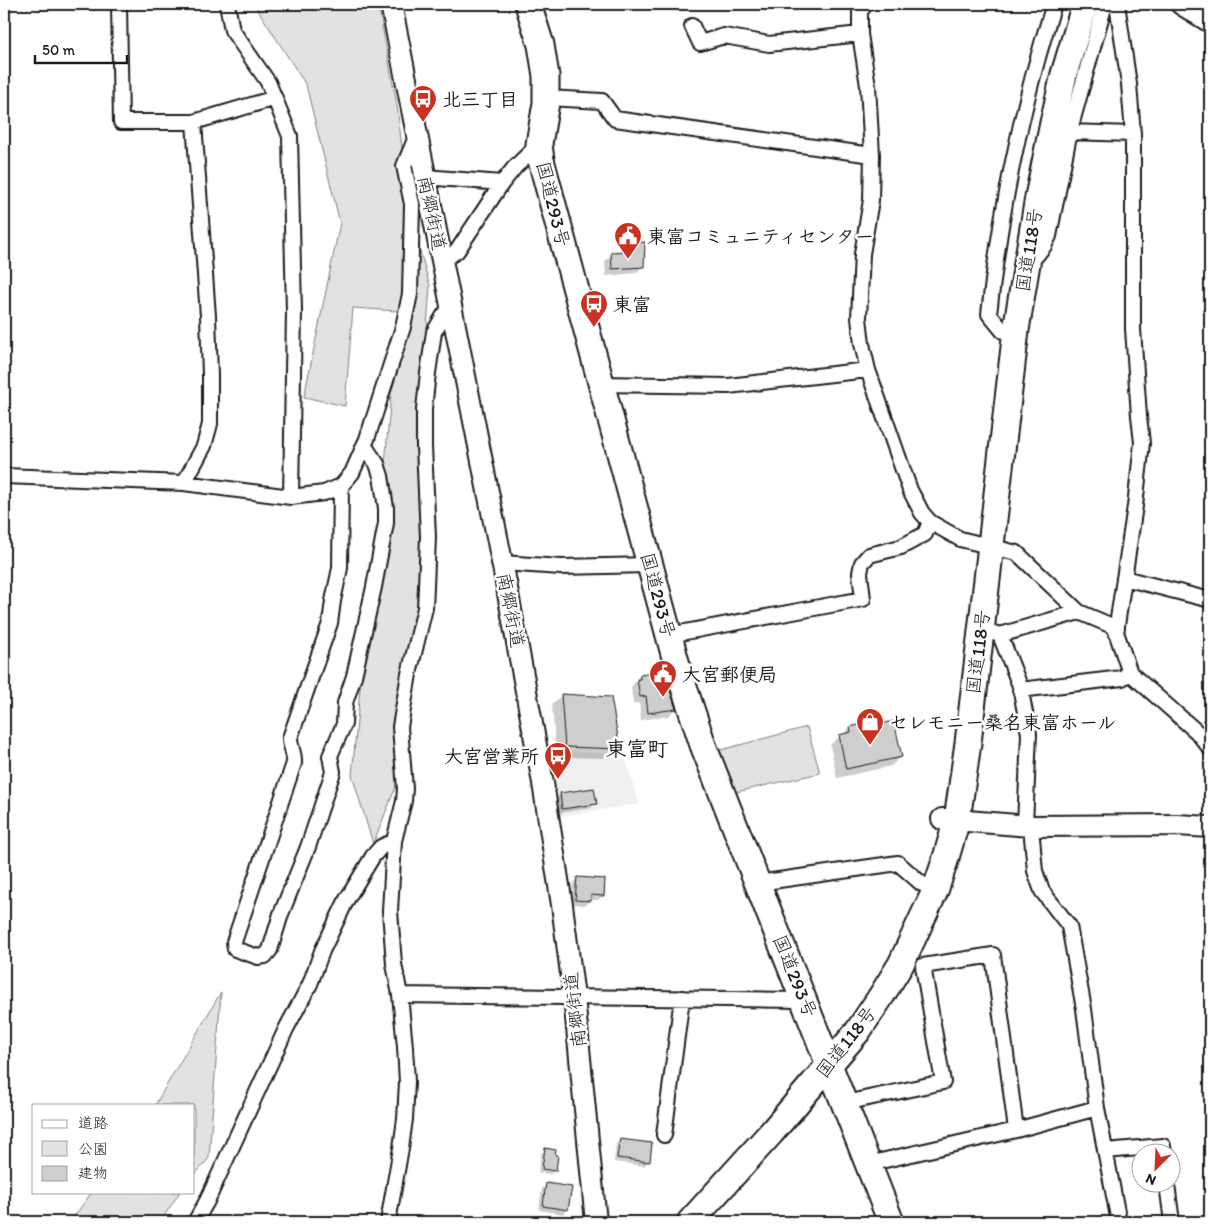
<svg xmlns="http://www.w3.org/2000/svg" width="1214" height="1226" font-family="Itim,'Klee One',sans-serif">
<rect width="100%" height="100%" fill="#fff"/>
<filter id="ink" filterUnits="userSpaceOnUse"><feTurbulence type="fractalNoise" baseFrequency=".02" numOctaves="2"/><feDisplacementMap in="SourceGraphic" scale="10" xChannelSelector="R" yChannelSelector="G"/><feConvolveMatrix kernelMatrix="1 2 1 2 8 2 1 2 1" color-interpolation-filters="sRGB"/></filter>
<g filter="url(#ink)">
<path fill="#f0f0f0" d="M 552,750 L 624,754 L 639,804 L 560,816 Z"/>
<path fill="#e2e2e2" stroke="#7f7f7f" d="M 254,4 L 378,4 L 397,105 L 410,216 L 430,286 L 418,450 L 423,540 L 421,608 L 402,674 L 394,736 L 399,779 L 373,844 L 352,775 L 367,613 L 383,487 L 398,311 L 353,308 L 345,406 L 304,397 L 340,223 L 306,85 Z
M 807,727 L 820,773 L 732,793 L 717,751 Z
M 221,992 L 209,1158 L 194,1176 L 194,1105 L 155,1105 Z
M 92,1192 L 180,1192 L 160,1222 L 70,1222 Z"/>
<path fill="#0003" d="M 627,244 L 643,266 L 636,273 L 606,276 L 605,261 L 612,254 L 620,251 Z
M 640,676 L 675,709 L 668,716 L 641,720 L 639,703 L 633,704 L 631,687 Z
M 562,695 L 619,749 L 609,758 L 556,757 L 552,704 Z
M 850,728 L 900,757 L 891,766 L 837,778 L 830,745 Z
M 560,794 L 595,803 L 591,808 L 558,813 L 556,799 Z
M 577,878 L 602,896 L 598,900 L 590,900 L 585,905 L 571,904 L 573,883 Z
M 620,1140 L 649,1161 L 644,1166 L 614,1162 L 616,1144 Z
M 545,1149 L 554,1156 L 555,1170 L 551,1174 L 538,1173 L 541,1154 Z
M 546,1185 L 567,1209 L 563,1214 L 539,1210 L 542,1189 Z"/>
<path fill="#cecece" stroke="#1c1c1c" d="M 645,242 L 644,267 L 612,269 L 611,252 L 625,251 L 627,243 Z
M 664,671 L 676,709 L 648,713 L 646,696 L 640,697 L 637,679 L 640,679 L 640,675 Z
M 561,694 L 611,697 L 620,749 L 565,747 Z
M 894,721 L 902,757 L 846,769 L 839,735 L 851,732 L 850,727 L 862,724 L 863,728 Z
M 594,788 L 597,804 L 562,809 L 560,793 Z
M 577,877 L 605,879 L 604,896 L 591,895 L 591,901 L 575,900 Z
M 620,1139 L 652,1143 L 650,1162 L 617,1158 Z
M 545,1148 L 556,1150 L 555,1155 L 558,1155 L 556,1171 L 542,1169 Z
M 546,1183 L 572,1187 L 568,1210 L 543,1206 Z"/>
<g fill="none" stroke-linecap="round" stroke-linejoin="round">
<defs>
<path id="street" d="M 119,4 L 121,122 L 194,122 L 275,98
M 227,4 L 232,30 L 268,82 L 290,136 L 294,311 L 291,497
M 866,4 L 860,11 L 860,34 L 868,86 L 872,155 L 871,200 L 862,254 L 859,318 L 862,344 L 868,370 L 910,490 L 922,513 L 930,522 L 960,539 L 1017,553 L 1079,612 L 1117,628
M 1117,4 L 1129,84 L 1133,134 L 1133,329 L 1139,416 L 1142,443 L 1135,506 L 1116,632 L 1130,673 L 1197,732 L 1210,748
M 692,26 L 700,43 L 724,36 L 769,44 L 860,34
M 547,98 L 602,101 L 615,119 L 872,155
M 1069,132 L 1133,134
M 424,177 L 502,183
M 1028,257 L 1036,256 L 1044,246 L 1049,236 L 1071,126 L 1105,4
M 441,261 L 457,251 L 502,183 L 515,167 L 539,144
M 1003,331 L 989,314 C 1001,206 1021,107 1054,4
M 600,384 L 728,386 L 868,370
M 4,476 L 184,483 L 291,497 L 324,493 L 341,486 L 352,473 L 367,439 L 403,327 L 410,294 L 412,204 L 404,166 L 416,137
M 184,483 L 204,446 L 210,424 L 210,375 L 208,316 L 194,122
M 341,486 L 340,568 L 333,601 L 330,623 L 290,738 C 290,747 295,754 294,763 L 234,942 L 235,949 L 258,957 L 265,956 L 270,950 L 281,914 L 308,847 L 333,772 L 330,756 L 344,724 L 345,703 L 354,676 L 374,587 L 386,523 L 386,508 L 381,476 L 377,464 L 364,445
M 502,563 L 561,567 L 650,565
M 1124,578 L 1210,600
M 981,629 L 1000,635 L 1020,686 L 1029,734 L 1025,825
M 669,635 L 863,599 L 860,573 L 862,563 L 869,555 L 901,547 L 925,534 L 930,522
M 1000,635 L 1079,612
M 1020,690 L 1122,678 L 1130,673
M 1031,826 L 1035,871 L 1042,891 L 1069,926 L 1084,1009 L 1097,1108 L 1119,1222
M 758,883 L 898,863 L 922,884
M 400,995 L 804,1000
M 845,1103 L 943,1082 L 923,966 L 993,955 L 1016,1130
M 664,1135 L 682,998
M 1105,1151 L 1163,1146 L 1164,1154
M 868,1164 L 1016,1130 L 1097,1108
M 1167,1184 L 1172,1222
M 195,1222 L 207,1201 L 286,1029 L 310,984 L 322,951 L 347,899 L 373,856 L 381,847 L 394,841
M 388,1222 L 401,1148 L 405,1119 L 407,1082 L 405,1047 L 400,995 L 394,964 L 390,911 L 394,841 L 404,801 L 405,789 L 400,727 L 409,674 L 425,608 L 426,587 L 428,537 L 424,446 L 424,409 L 428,373 L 434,332 L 444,315 L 451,307"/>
<path id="secondary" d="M 391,4 L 504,572 L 543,783 L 562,905 L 574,997 L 596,1222
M 1181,4 L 1210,22
M 942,819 L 1031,826 L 1177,825 L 1210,827"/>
<path id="highway" d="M 528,4 L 541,45 L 546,76 L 546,103 L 539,144 L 541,160 L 678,669 L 703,745 L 891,1222
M 690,1222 L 771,1133 L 858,1031 L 880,998 L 901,964 L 935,891 L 945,861 L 957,820 L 968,743 L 1016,330 L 1038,197 L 1053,123 L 1064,74 L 1085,4"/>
</defs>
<use href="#street" stroke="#1c1c1c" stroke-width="18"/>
<use href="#secondary" stroke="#1c1c1c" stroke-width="24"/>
<use href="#highway" stroke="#1c1c1c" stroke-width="29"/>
<use href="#street" stroke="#fff" stroke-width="14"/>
<use href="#secondary" stroke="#fff" stroke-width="20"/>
<use href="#highway" stroke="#fff" stroke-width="25"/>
</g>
</g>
<defs>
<symbol id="bus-pin" viewBox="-11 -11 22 30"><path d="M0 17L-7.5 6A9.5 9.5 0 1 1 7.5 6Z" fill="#c8321e" stroke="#fff"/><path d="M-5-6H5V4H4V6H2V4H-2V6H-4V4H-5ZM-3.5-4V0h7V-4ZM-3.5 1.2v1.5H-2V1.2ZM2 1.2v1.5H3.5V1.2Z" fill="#fff"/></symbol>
<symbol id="civic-pin" viewBox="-11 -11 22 30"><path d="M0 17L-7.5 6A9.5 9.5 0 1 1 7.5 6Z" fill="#c8321e" stroke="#fff"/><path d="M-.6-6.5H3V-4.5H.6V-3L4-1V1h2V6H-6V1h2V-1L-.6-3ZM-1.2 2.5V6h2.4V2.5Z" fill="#fff"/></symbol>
<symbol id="shop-pin" viewBox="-11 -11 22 30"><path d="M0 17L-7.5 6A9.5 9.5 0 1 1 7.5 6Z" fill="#c8321e" stroke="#fff"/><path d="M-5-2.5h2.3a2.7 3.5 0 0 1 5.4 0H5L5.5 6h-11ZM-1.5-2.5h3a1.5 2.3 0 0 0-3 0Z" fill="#fff"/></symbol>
</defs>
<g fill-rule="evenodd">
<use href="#bus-pin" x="407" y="83" width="32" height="43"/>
<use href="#civic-pin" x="612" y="220" width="32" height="43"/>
<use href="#bus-pin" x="578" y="288" width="32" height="43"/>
<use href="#civic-pin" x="647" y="658" width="32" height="43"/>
<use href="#shop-pin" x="854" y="706" width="32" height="43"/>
<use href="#bus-pin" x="542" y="740" width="32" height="43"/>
</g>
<g text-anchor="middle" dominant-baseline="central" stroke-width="5" stroke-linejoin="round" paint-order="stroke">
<g font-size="19" font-weight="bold" fill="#1c1c1c" stroke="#fff" text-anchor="start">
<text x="442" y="99">北三丁目</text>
<text x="647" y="236">東富コミュニティセンター</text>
<text x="613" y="304">東富</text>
<text x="682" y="674">大宮郵便局</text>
<text x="889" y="722">セレモニー桑名東富ホール</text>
<text x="539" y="756" text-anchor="end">大宮営業所</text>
</g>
<g font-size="19" fill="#1c1c1c" stroke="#fff">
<text transform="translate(553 204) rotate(76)">国道293号</text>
<text transform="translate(432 213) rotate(78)">南郷街道</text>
<text transform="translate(1029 250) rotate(-81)">国道118号</text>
<text transform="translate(658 595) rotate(75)">国道293号</text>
<text transform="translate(511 610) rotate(79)">南郷街道</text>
<text transform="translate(978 652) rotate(-83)">国道118号</text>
<text transform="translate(795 976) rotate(68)">国道293号</text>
<text transform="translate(575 1010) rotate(-97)">南郷街道</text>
<text transform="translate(846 1042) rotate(-52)">国道118号</text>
</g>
<g font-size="21" font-weight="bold" fill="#1c1c1c" stroke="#fff">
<text x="637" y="748">東富町</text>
</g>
</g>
<rect width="1214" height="1226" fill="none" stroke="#fff" stroke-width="20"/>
<rect x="10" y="10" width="1194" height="1206" fill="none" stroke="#1c1c1c" stroke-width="2" filter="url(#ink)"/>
<rect x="32" y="1104" width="162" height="90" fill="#ffffff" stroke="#a4a4a4"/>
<rect x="42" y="1120" width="25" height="8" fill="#ffffff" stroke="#a4a4a4"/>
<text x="78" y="1128" font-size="15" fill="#1c1c1c">道路</text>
<rect x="42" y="1141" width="25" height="15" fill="#e2e2e2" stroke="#a4a4a4"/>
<text x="78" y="1154" font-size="15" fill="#1c1c1c">公園</text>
<rect x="42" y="1166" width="25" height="15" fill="#cecece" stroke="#a4a4a4"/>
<text x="78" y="1178" font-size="15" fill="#1c1c1c">建物</text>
<g transform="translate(1156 1168) rotate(204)"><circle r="24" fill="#ffffff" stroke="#a4a4a4"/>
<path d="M0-4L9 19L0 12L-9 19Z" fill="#c8321e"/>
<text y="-8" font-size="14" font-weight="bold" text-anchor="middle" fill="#1c1c1c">N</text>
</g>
<path d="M35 55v8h92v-8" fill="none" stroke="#1c1c1c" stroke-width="2.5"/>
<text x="42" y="55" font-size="15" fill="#1c1c1c" stroke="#ffffff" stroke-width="4" paint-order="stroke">50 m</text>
</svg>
